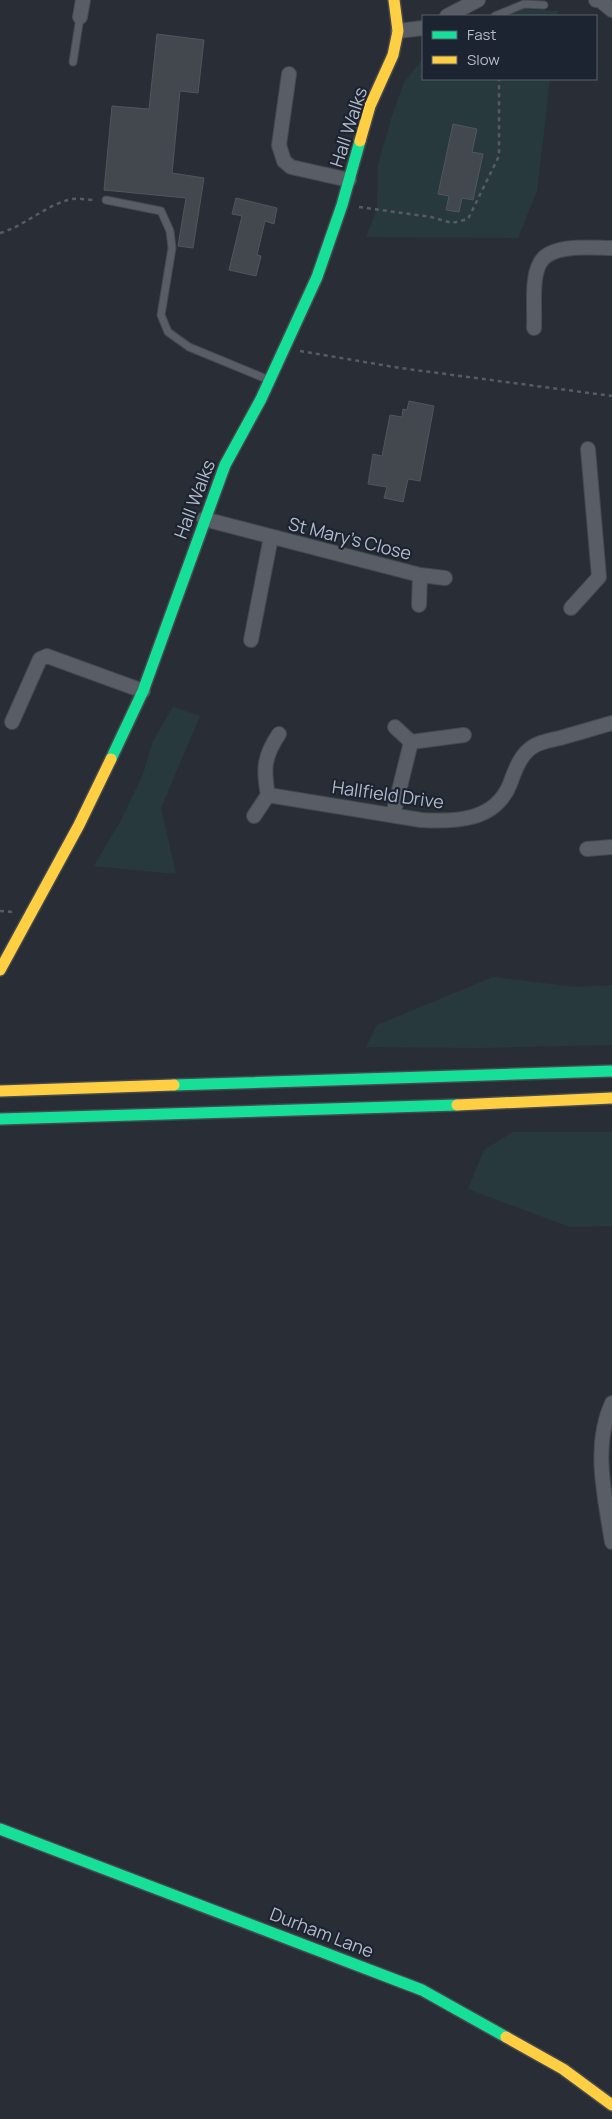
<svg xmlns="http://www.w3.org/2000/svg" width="612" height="2119" font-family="Manrope,sans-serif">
<rect width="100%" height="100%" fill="#292e36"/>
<path fill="#27393d" d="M 524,9 L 558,11 L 557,16 L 506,16 Z
M 423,59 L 423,79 L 550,79 L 537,191 L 518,238 L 366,237 L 377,209 L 378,165 L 391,119 L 404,82 Z
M 173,707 L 200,716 L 161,808 L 176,874 L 94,866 L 120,822 L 143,774 L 153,741 Z
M 493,977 L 575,987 L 612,985 L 612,1045 L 480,1048 L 366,1047 L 377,1025 Z
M 513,1132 L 612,1132 L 612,1226 L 570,1227 L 468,1189 L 484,1150 Z"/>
<path fill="#43484f" stroke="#51565e" d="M 157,34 L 204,40 L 198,93 L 180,91 L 172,173 L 204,178 L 193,248 L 178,246 L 186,198 L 104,190 L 112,106 L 149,109 Z
M 453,124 L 477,129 L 472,152 L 483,154 L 473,200 L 462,198 L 459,212 L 446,210 L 449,196 L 438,194 Z
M 236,198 L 277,208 L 274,224 L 265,221 L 257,255 L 261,256 L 256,276 L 229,270 L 242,216 L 232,214 Z
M 409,401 L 434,406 L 420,481 L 408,479 L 403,502 L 384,498 L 387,487 L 368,484 L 373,454 L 382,456 L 390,415 L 402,417 L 403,409 L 407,410 Z"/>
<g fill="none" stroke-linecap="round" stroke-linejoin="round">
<defs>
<path id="lane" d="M 495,16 L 524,4 L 544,5
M 73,62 L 80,17
M 106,200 L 161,211 L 170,231 L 172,248 L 161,315 L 168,332 L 189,347 L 269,380"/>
<path id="street" d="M 596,0 L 601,1 L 612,10
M 447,16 L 478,0
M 80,17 L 83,0
M 398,31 L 423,28
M 289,74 L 279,145 L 284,161 L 291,167 L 349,180
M 534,328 C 535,311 531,278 540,263 C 550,243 593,248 612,248
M 204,519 L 420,575 L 419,605
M 420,575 L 445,578
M 571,608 L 599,577 L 588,449
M 251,640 L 271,537
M 12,722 L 40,659 L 47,656 L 143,691
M 395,727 L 411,742 L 464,735
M 268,795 L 421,820 C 456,822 495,821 510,784 C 515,770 521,753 534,746 C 542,741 552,740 560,738 C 577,733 595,728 612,723
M 393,815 L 411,742
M 254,816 L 268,795 C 263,769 264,756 279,734
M 587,849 L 612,847
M 612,1403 C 592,1446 605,1497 612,1542"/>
<path id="fast" d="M 111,759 L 143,691 L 225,465 L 261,399 L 317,277 L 342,205 L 360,141
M 174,1085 L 612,1071
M 0,1119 L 457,1105
M 0,1829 L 422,1990 L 506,2037"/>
<path id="slow" d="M 360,141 L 370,106 L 393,55 L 398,31 L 394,0
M 0,970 L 79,825 L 111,759
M 0,1091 L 174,1085
M 457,1105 L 612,1098
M 506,2037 L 563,2069 L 612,2105"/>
</defs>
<use href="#lane" stroke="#46494f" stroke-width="9"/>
<use href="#street" stroke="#46494f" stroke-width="16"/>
<use href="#fast" stroke="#46494f" stroke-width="14"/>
<use href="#slow" stroke="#46494f" stroke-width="14"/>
<path stroke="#575c62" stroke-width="2.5" stroke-dasharray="4 4" stroke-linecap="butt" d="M 359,207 L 431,217 L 452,223 L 468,219 L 499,156 L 499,79
M 0,233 C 25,226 45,205 72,199 C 79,198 88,200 95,200
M 300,351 L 400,368 L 612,396
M 0,911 L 13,912"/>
<use href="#lane" stroke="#595d65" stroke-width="7"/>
<use href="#street" stroke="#595d65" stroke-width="14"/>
<use href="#fast" stroke="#16e098" stroke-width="11"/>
<use href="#slow" stroke="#ffcf43" stroke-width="11"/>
</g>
<g text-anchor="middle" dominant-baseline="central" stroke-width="4.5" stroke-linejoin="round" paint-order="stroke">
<g font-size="18" fill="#b4bac7" stroke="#1d2431">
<text transform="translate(348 127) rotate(-72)">Hall Walks</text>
<text transform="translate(194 499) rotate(-69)">Hall Walks</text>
<text transform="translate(350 538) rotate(14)">St Mary's Close</text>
<text transform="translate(388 794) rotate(8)">Hallfield Drive</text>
<text transform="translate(322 1932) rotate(21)">Durham Lane</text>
</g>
</g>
<rect x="422" y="15" width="175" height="65" fill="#1d2431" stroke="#59606d"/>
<rect x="432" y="31" width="25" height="8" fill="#16e098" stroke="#59606d"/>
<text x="467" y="40" font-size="15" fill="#b4bac7">Fast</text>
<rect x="432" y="56" width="25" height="8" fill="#ffcf43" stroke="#59606d"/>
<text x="467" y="65" font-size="15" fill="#b4bac7">Slow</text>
</svg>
